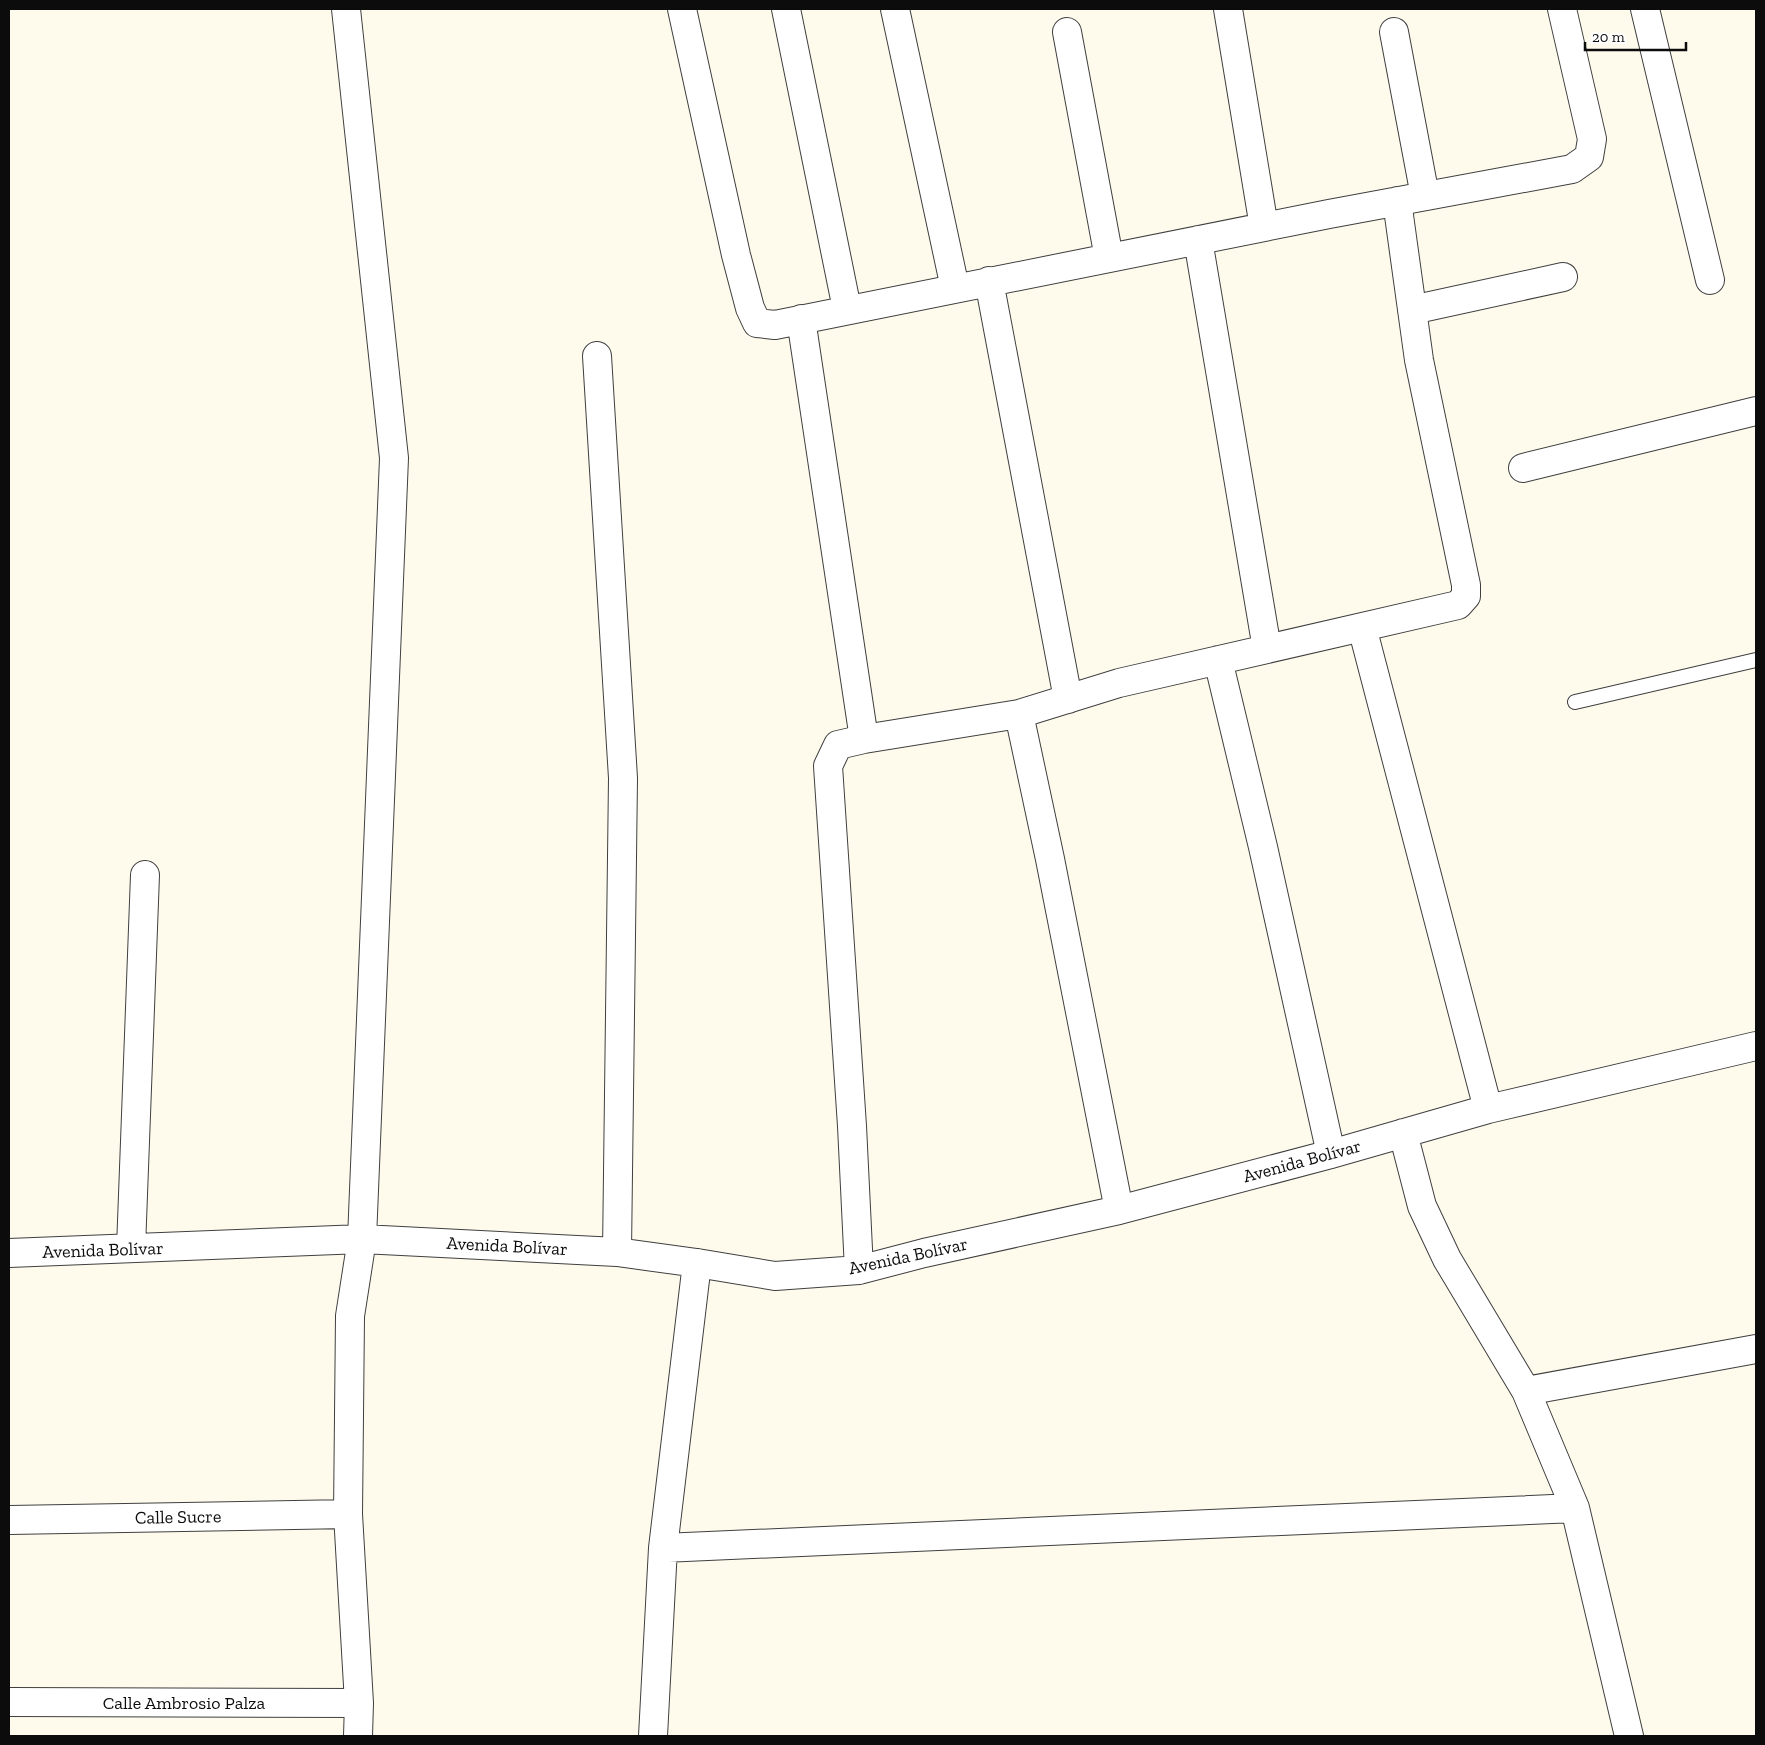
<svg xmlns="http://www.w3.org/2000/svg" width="1765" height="1745" font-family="'Zilla Slab',serif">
<rect width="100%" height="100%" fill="#fffbec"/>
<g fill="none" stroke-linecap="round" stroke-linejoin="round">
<defs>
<path id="service" d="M 1575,702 L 1756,660"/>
<path id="minor" d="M 346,9 L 394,458 L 362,1239 L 350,1316 L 348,1514 L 359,1703 L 358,1736
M 682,9 L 736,255 L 750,308 L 757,323 L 775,325 L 1329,214 L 1572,169 L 1589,157 L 1592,139 L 1562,9
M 786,9 L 847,309
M 895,9 L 955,288
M 1228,9 L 1264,227
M 1645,9 L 1710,280
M 1067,32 L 1109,258
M 1394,32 L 1425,196
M 1198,240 L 1267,649
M 989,281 L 1068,699
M 1412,310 L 1563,277
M 801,319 L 864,739
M 597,356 L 623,778 L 617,1252
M 1523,468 L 1756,411
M 1362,627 L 1488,1109
M 1218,660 L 1263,847 L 1331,1154
M 1019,714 L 1050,859 L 1119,1210
M 1403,1133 L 1422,1206 L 1447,1259 L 1526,1391 L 1575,1508 L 1629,1736
M 131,1248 L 145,875
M 9,1253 L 362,1239 L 617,1252 L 697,1263 L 775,1276 L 859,1270 L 924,1253 L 1119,1210 L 1331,1154 L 1488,1109 L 1756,1046
M 859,1270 L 852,1126 L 828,766 L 838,745 L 864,739 L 1019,714 L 1119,683 L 1458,605 L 1466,596 L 1466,585 L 1419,360 L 1397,201
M 1526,1391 L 1756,1349
M 9,1520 L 348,1514
M 663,1548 L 1575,1508
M 9,1702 L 359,1703
M 653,1736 L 663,1548 L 697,1263"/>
</defs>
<use href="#service" stroke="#3f3f3f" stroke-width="16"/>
<use href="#minor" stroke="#3f3f3f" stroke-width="30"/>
<use href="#service" stroke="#fff" stroke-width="14"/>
<use href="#minor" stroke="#fff" stroke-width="28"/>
</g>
<g text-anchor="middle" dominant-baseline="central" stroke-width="5" stroke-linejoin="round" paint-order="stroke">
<g font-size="18" fill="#0c0c0c" stroke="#fff">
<text transform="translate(1302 1161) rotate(-15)">Avenida Bolívar</text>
<text transform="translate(507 1246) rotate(3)">Avenida Bolívar</text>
<text transform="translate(103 1250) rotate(-2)">Avenida Bolívar</text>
<text transform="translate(908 1256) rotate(-12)">Avenida Bolívar</text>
<text transform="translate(178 1517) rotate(-1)">Calle Sucre</text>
<text x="184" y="1703">Calle Ambrosio Palza</text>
</g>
</g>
<rect width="1765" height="1745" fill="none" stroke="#0c0c0c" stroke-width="20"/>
<path d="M1585 42v8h101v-8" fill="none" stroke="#0c0c0c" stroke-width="2.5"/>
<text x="1592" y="42" font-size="15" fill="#0c0c0c" stroke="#ffffff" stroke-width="4" paint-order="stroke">20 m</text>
</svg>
